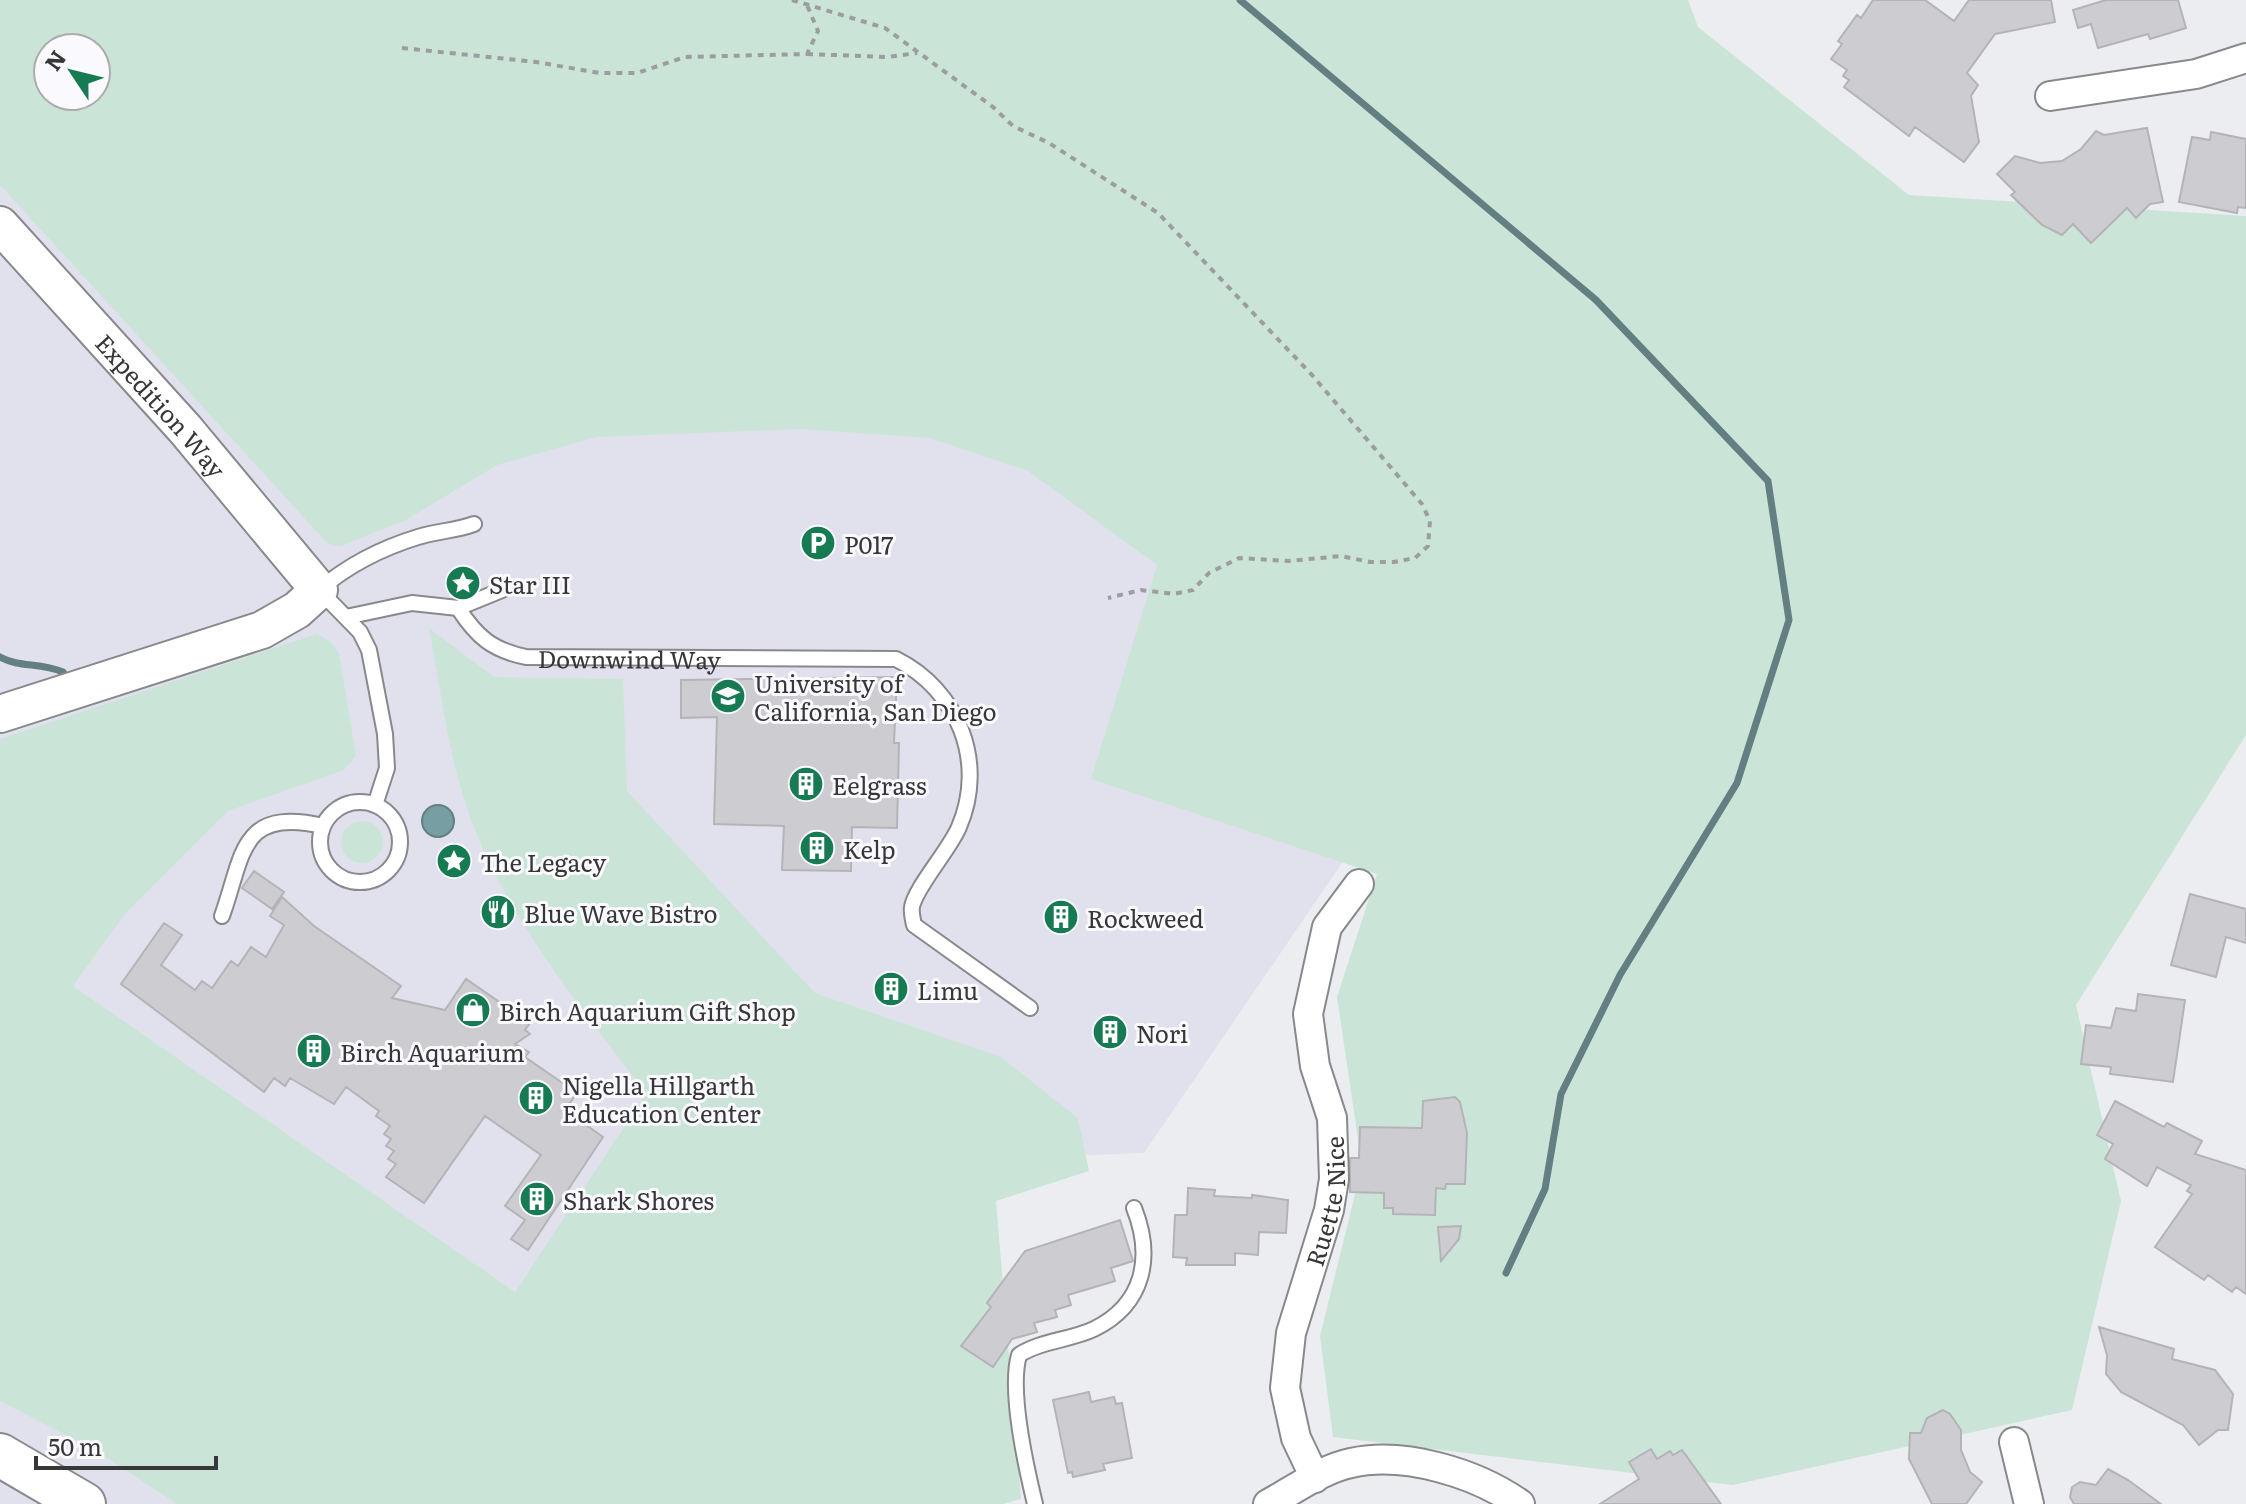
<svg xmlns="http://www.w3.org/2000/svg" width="2246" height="1504" font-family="Literata,serif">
<rect width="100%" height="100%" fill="#ecedf1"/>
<path fill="#e1e1ed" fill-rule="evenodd" d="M 0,0 L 1768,239 L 1144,1153 L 1067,1156 L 979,1186 L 943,1504 L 0,1504 ZM 48,48 L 96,48 L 96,96 L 48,96 Z"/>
<path fill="#cae5d7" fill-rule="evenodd" d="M 0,0 L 1688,0 L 1698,27 L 1909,195 L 2246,216 L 2246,735 L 2076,1005 L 2121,1201 L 2072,1410 L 1733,1485 L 1333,1437 L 1320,1336 L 1362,1166 L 1337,997 L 1377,874 L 1091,779 L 1157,565 L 1028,471 L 929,438 L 802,429 L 597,437 L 497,465 L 406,520 L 340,546 L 328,544 L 0,185 ZM 48,48 L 96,48 L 96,96 L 48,96 Z
M 429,628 L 494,677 L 623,679 L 627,791 L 815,993 L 1001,1057 L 1078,1118 L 1089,1171 L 996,1201 L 1021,1499 L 1003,1504 L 177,1504 L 98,1452 L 0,1401 L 0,739 L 316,634 L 330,641 L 339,653 L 356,756 L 344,770 L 228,811 L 125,914 L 73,986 L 515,1292 L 646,1094 C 576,1000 494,904 461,789 C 446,737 439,681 429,628 Z
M341 842a21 21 0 1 1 42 0a21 21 0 1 1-42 0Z"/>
<path fill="#779ea2" stroke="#647f82" stroke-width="2" d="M422 821a16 16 0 1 1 32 0a16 16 0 1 1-32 0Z"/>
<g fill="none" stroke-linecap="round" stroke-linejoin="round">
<path stroke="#647f82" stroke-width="7" d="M 1240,0 L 1596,300 L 1768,481 L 1789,620 L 1737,783 L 1620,975 L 1561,1094 L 1545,1189 L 1506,1273
M 0,657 C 20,668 39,662 63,672"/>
</g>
<path fill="#cdcdd1" stroke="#b4b4b8" stroke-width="2" d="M 1873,0 L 1925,0 L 1954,21 L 1969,0 L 2051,0 L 2055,22 L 1995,34 L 1967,73 L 1978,85 L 1971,96 L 1979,142 L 1964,162 L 1915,127 L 1909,136 L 1844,87 L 1849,80 L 1843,76 L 1847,70 L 1831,59 L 1842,44 L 1838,41 L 1857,15 L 1861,18 Z
M 2106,0 L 2178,0 L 2186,28 L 2150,39 L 2148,34 L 2098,48 L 2091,24 L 2078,28 L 2073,10 Z
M 2147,128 L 2163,202 L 2150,204 L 2136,218 L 2127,208 L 2091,243 L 2073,224 L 2062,235 L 2042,225 L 2011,195 L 2015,192 L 1997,174 L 2015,156 L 2040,163 L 2062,161 L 2081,149 L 2096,131 L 2104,135 Z
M 2211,132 L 2246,139 L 2246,208 L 2238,207 L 2237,213 L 2179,202 L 2192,137 L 2210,140 Z
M 897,677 L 894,743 L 899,743 L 897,828 L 852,827 L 851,871 L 782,870 L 784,826 L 714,824 L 717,717 L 681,718 L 681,680 Z
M 254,871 L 284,892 L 272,909 L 242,888 Z
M 2190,894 L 2246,909 L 2246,943 L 2226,937 L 2216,977 L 2171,965 Z
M 282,897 L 314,926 L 401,986 L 392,998 L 445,1010 L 466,979 L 530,1023 L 525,1030 L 530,1034 L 515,1044 L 529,1052 L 525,1057 L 577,1093 L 565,1110 L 603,1137 L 528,1250 L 511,1239 L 525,1220 L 505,1206 L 541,1155 L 485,1116 L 424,1203 L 386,1177 L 396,1164 L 388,1159 L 394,1151 L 386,1146 L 391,1139 L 384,1134 L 390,1126 L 376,1116 L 379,1111 L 346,1087 L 334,1104 L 290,1078 L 285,1086 L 274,1078 L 264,1092 L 121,984 L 164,923 L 182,935 L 161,965 L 195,990 L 202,981 L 212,988 L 231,961 L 238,966 L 251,947 L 266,957 L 284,925 L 270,916 Z
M 2138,994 L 2185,1000 L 2173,1082 L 2110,1074 L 2111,1067 L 2081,1064 L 2086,1025 L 2111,1028 L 2116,1008 L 2136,1011 Z
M 1455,1097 L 1460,1102 L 1467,1133 L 1465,1184 L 1446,1184 L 1445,1189 L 1436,1188 L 1435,1215 L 1393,1214 L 1393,1208 L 1384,1208 L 1384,1193 L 1350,1192 L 1350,1158 L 1359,1158 L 1360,1127 L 1422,1128 L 1423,1101 Z
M 2115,1101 L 2164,1127 L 2167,1123 L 2202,1141 L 2195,1154 L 2246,1170 L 2246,1294 L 2236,1287 L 2232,1292 L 2208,1275 L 2204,1280 L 2155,1247 L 2192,1194 L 2187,1191 L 2191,1185 L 2157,1167 L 2147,1186 L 2105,1159 L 2113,1144 L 2097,1135 Z
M 1188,1188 L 1215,1190 L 1214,1196 L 1252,1198 L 1252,1195 L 1288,1200 L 1286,1233 L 1259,1232 L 1258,1255 L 1235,1253 L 1235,1265 L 1186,1265 L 1187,1258 L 1173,1257 L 1175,1215 L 1187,1215 Z
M 1120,1220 L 1133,1261 L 1111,1268 L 1115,1281 L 1068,1295 L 1071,1305 L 1055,1310 L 1057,1317 L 1034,1323 L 1037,1332 L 1012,1339 L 993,1367 L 961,1346 L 991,1307 L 987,1303 L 1025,1251 Z
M 1461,1226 L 1459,1239 L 1441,1261 L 1438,1227 Z
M 2099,1327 L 2174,1349 L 2172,1359 L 2215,1370 L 2233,1394 L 2228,1430 L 2218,1430 L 2199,1445 L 2183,1425 L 2121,1392 L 2106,1374 L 2107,1355 Z
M 1089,1392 L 1091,1402 L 1114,1397 L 1116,1404 L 1122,1403 L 1132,1458 L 1103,1464 L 1105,1470 L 1073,1477 L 1072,1472 L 1068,1473 L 1053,1400 Z
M 1943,1410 L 1950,1414 L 1961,1430 L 1961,1450 L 1970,1472 L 1982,1482 L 1966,1504 L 1932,1504 L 1909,1459 L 1910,1433 L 1921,1433 L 1927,1418 Z
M 1651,1449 L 1657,1459 L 1670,1451 L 1673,1455 L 1682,1450 L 1721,1504 L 1600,1504 L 1639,1479 L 1629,1462 Z
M 2108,1469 L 2128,1480 L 2161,1504 L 2074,1504 L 2070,1497 L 2072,1487 L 2080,1482 L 2096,1485 Z"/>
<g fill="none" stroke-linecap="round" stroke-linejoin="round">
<defs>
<g id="service">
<path id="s1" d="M 458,608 C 477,637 492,650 526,657 L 896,659 C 958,690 987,762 959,827 C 950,849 915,888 912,907 C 911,912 913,920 914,925 L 1030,1008"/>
<path d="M 346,617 L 412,603 L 458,608 L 502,590"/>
<circle cx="360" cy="842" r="40"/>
<path d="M 375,805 L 387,768 L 385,734 L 369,650 L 360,632 L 319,590 C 347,566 382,548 418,537 C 437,531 455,531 474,524"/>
<path d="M 222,916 C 244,855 239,807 323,826"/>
<path d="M 1035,1504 C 1026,1467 1009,1390 1019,1355 C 1040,1341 1071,1340 1094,1329 C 1145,1304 1153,1256 1134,1208"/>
</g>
<g id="minor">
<path d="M 2050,96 L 2196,74 L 2246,58"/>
<path d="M 2014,1442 L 2029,1504"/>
<path id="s2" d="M 1315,1478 L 1296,1438 L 1285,1388 L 1291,1333 L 1329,1210 L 1334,1179 L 1332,1118 L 1315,1066 L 1308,1014 L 1327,927 L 1359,884"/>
<path d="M 1268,1504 C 1294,1490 1322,1469 1351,1463 C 1404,1451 1476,1473 1520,1504"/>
</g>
<g id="tertiary">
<path id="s3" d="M 0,225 L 185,429 L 319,590 L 297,610 L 262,630 L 0,714"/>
</g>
<path id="secondary" d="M 0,1455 L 84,1504"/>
</defs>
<use href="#service" stroke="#88898c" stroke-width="18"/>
<use href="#minor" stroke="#88898c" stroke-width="32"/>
<use href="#tertiary" stroke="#88898c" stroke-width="40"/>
<use href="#secondary" stroke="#88898c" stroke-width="46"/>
<path stroke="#9c9d9f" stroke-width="4" stroke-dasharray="6 6" stroke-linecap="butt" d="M 792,0 L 885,28 L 993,107 L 1013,126 L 1049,143 L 1158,213 L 1312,375 L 1422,504 L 1430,521 L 1428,546 L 1415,558 L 1394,562 L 1370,562 L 1341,556 L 1289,561 L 1239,558 L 1209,573 L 1193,590 L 1174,594 L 1141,590 L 1108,598
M 402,48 L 536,62 L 600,73 L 637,73 L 685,57 L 807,54 L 818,31 L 807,5
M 807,54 L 888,57 L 917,53"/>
<use href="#service" stroke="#fff" stroke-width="14"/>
<use href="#minor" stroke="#fff" stroke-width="28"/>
<use href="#tertiary" stroke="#fff" stroke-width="36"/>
<use href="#secondary" stroke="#fff" stroke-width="42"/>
</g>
<defs>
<symbol id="parking-disc" viewBox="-11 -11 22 22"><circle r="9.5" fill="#167a52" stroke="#fafafe"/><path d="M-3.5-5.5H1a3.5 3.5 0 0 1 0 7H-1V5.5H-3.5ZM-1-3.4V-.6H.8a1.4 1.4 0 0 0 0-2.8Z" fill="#fff"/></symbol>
<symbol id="sight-disc" viewBox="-11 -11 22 22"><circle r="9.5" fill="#167a52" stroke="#fafafe"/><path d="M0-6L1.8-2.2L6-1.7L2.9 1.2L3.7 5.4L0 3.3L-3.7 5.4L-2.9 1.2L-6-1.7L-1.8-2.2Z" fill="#fff"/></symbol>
<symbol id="university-disc" viewBox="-11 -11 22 22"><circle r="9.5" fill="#167a52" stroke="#fafafe"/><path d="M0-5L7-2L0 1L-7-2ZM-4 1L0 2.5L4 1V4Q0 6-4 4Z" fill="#fff"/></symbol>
<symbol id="building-disc" viewBox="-11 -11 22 22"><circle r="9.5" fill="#167a52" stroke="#fafafe"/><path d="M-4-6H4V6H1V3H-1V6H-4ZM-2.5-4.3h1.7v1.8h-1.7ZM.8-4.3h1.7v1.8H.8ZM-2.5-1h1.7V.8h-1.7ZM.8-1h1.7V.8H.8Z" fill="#fff"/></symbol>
<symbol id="restaurant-disc" viewBox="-11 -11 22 22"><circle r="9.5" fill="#167a52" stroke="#fafafe"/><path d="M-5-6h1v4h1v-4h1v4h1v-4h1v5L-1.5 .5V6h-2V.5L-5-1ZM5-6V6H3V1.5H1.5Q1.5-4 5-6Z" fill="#fff"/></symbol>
<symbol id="shop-disc" viewBox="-11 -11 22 22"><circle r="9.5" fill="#167a52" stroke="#fafafe"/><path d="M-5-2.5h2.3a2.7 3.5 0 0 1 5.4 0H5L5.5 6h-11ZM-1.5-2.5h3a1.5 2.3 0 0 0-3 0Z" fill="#fff"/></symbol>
</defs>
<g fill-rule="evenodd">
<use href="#parking-disc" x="798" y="523" width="40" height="40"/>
<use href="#sight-disc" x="443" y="563" width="40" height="40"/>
<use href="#university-disc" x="708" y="676" width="40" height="40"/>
<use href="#building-disc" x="786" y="764" width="40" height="40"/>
<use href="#building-disc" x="797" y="828" width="40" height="40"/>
<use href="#sight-disc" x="434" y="841" width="40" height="40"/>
<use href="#restaurant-disc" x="478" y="892" width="40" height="40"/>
<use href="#building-disc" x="1041" y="897" width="40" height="40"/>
<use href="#building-disc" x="871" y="969" width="40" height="40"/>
<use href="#shop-disc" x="453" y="990" width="40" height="40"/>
<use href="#building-disc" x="1090" y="1012" width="40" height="40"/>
<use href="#building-disc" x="294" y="1031" width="40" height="40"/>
<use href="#building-disc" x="516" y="1078" width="40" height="40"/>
<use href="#building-disc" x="517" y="1179" width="40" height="40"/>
</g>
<g text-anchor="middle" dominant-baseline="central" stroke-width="6" stroke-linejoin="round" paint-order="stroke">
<g font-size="24" fill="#373738" stroke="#fafafe">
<text stroke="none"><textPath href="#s3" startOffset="242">Expedition Way</textPath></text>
<text stroke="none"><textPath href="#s1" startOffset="190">Downwind Way</textPath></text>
<text stroke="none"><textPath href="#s2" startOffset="288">Ruette Nice</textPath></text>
</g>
<g font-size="24" fill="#373738" stroke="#fafafe" text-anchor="start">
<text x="844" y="543">P017</text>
<text x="489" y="583">Star III</text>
<text x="754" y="682">University of<tspan x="754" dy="28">California, San Diego</tspan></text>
<text x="832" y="784">Eelgrass</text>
<text x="843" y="848">Kelp</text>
<text x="480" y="861">The Legacy</text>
<text x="524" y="912">Blue Wave Bistro</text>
<text x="1087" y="917">Rockweed</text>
<text x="917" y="989">Limu</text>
<text x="499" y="1010">Birch Aquarium Gift Shop</text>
<text x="1136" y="1032">Nori</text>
<text x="340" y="1051">Birch Aquarium</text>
<text x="562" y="1084">Nigella Hillgarth<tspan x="562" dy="28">Education Center</tspan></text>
<text x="563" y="1199">Shark Shores</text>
</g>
</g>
<g transform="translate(72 72) rotate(305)"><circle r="38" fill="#fafafe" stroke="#acacaf" stroke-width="2"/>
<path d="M0-6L14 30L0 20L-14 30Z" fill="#167a52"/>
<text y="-12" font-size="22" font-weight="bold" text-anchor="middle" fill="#373738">N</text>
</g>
<path d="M36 1456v12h180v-12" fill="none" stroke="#373738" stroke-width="4"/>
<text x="48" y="1456" font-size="24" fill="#373738" stroke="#fafafe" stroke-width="6" paint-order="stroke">50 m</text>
</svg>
